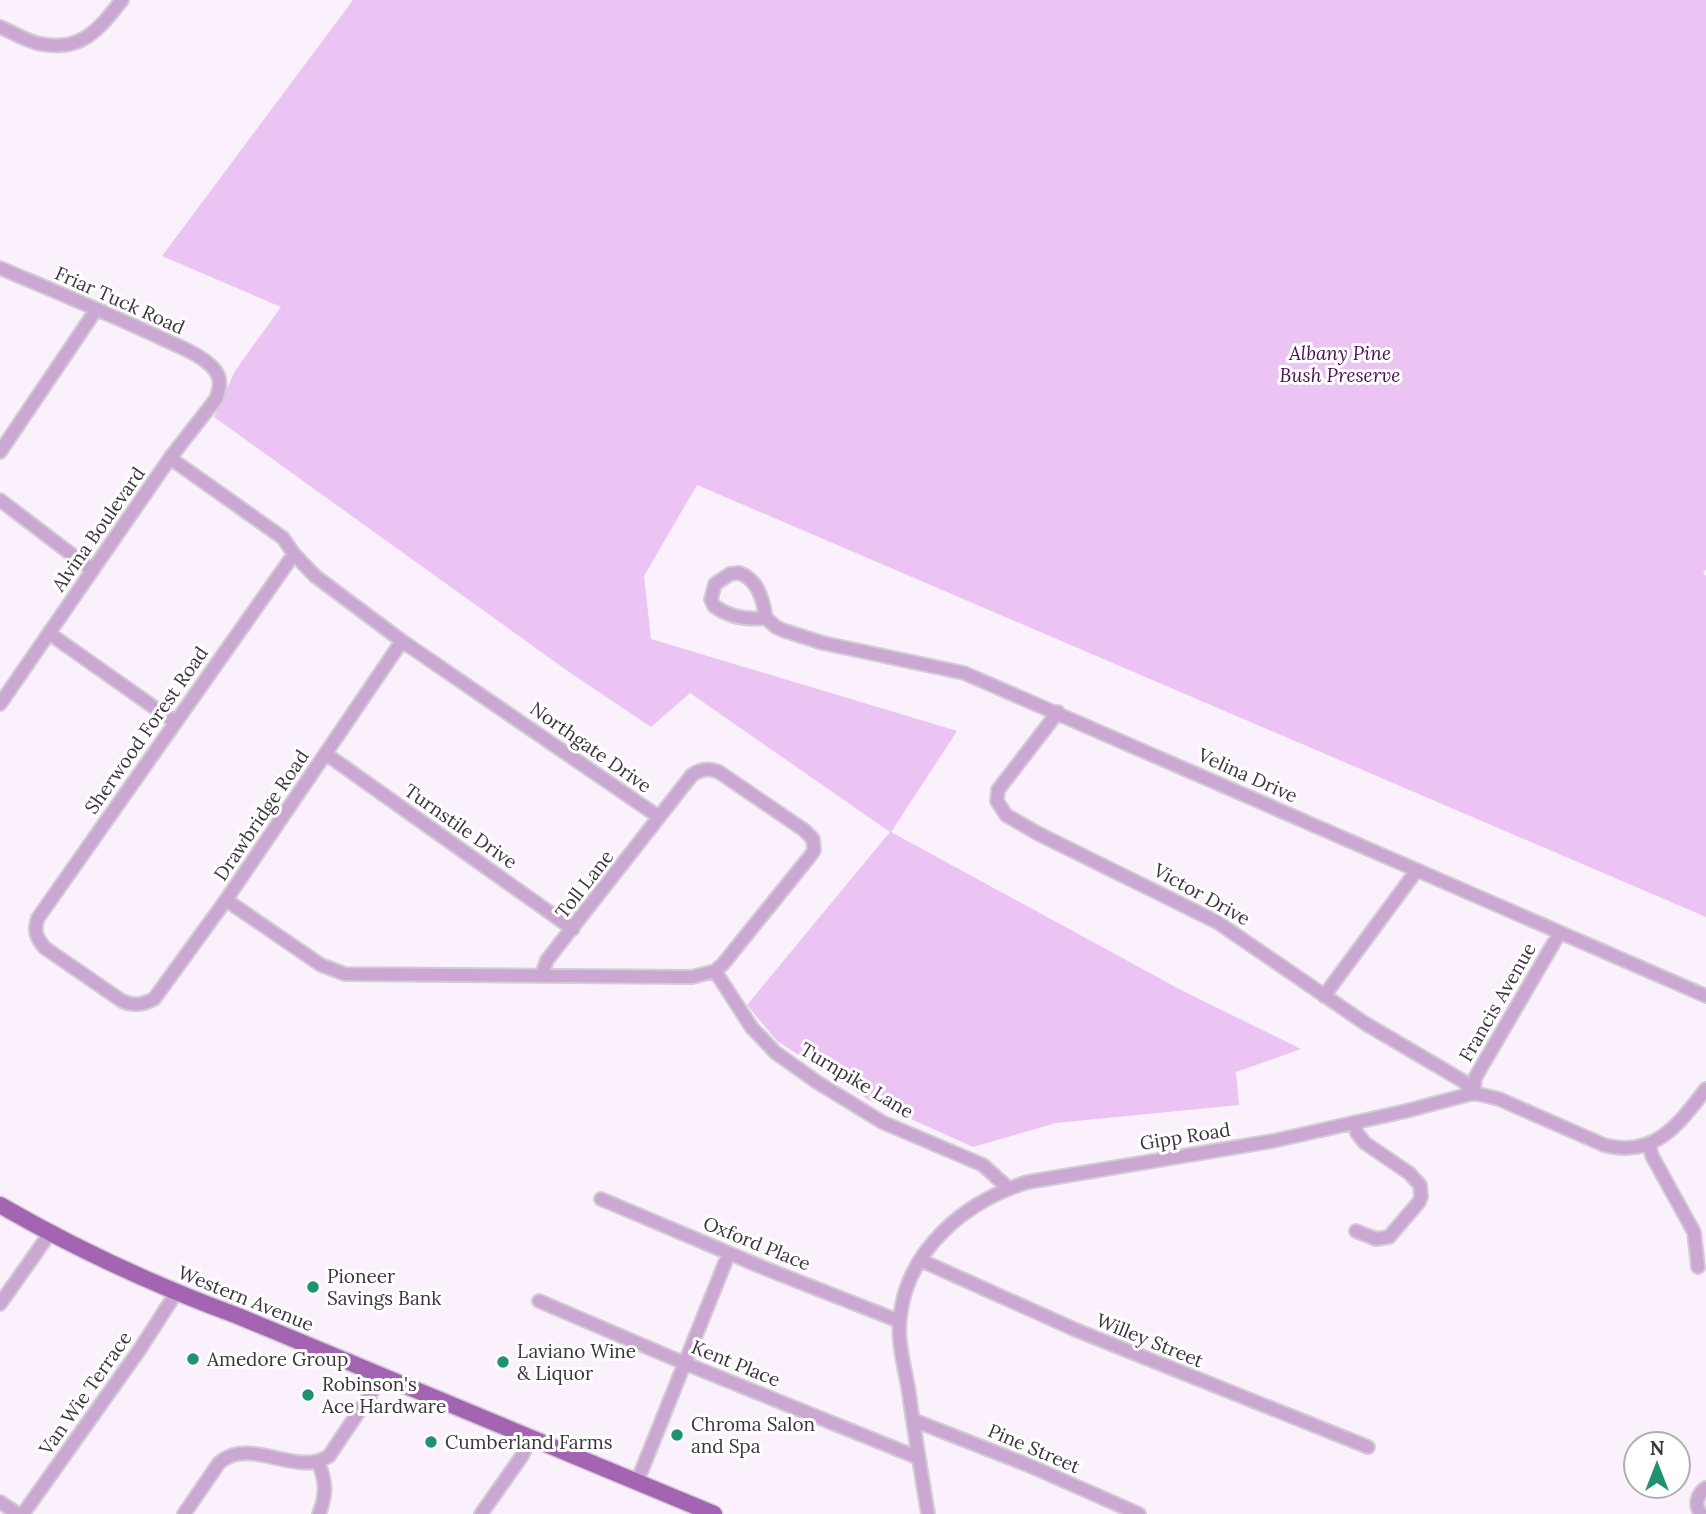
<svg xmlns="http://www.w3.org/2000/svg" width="1706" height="1514" font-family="Lora,serif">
<rect width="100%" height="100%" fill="#faf1fd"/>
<path fill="#ebc4f4" d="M 353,0 L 1706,0 L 1706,569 L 1703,573 L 1706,576 L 1706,917 L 697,485 L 644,576 L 651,639 L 957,731 L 891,832 L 1181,990 L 1301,1049 L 1236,1072 L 1239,1105 L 1056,1123 L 973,1147 L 869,1100 L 777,1041 L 747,1005 L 890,832 L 690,693 L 651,727 L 569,672 L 214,417 L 235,371 L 281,307 L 162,256 Z"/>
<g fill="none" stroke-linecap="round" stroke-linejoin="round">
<defs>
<path id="minor" d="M 0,27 C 13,32 27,42 41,44 C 82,52 99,29 122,0
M 0,268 C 54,291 110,314 163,339 C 180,347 202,355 214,369 C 222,378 220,388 216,399 L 170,458 L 0,704
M 0,452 L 96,310
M 170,458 L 283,538 L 294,554 L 315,576 L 402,641 L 659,817
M 0,500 L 92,570
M 294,554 L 38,918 C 33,931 37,939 45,948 L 122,1001 C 134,1006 142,1005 154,999 L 226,900 L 402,641
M 739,573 C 758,579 763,600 766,618 C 747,620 730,618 714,606 L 711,599 L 715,584 L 730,574 Z
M 766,618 L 776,627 L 785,631 L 823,643 L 964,673 L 1706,996
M 50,634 L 175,722
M 1058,712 L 998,790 L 997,801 L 1006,815 L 1037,833 L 1217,922 L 1366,1024 L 1463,1081 L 1474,1093
M 326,754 L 573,929
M 226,900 L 321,965 L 345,974 L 692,977 L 715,971 L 723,964 L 811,855 L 814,850 L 813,839 L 804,830 L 719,772 C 708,768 701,769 692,775 L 547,960 L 542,974
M 715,971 L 752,1028 L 776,1053 L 817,1082 L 882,1122 L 983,1165 L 1008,1188
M 1324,996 L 1417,870
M 1474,1093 L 1475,1078 L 1559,934
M 1355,1122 L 1357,1133 L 1365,1143 L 1409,1173 L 1420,1185 L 1421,1197 L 1419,1202 L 1389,1237 L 1376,1239 L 1356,1231
M 1649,1144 L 1652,1156 L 1694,1232 L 1698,1267
M 601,1199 L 764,1268 L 899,1321
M 920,1260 L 1076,1330 L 1368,1447
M 539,1301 L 684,1363 L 919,1458
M 0,1304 L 50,1233
M 913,1420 L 1028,1465 L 1139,1514
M 318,1462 C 326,1481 327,1494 319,1514
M 637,1482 L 729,1253
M 0,1502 L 18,1514
M 23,1514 L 140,1349 L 176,1293
M 184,1514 L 219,1463 C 250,1435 295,1478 329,1456 L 372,1392 L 380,1375
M 481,1514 L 522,1456 L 530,1438
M 928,1514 C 921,1472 914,1429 908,1387 C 904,1365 897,1340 900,1318 C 907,1249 966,1201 1028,1182 L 1273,1141 L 1406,1111 L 1474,1093 L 1499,1099 L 1604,1145 C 1654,1159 1679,1124 1706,1089
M 1701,1514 C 1694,1505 1697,1494 1706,1488"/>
<path id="major" d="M 0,1205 C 76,1249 156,1286 238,1316 L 714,1514"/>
</defs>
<use href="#minor" stroke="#d4cbd7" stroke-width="16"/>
<use href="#major" stroke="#d4cbd7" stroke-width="19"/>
<use href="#minor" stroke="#caa8d2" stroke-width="12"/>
<use href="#major" stroke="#a365b1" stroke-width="16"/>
</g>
<g fill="#209172" stroke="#fff" stroke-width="2.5">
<circle cx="313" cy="1287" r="7"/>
<circle cx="193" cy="1359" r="7"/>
<circle cx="503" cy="1362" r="7"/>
<circle cx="308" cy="1395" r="7"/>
<circle cx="677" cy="1435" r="7"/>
<circle cx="431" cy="1442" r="7"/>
</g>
<g text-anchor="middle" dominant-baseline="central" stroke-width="6" stroke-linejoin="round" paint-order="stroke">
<g font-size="19" fill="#3d343f" stroke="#fff">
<text transform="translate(120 300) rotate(24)">Friar Tuck Road</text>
<text transform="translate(98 529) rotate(-55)">Alvina Boulevard</text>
<text transform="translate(146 730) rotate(-55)">Sherwood Forest Road</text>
<text transform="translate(591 747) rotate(35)">Northgate Drive</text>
<text transform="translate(1248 775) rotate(24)">Velina Drive</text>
<text transform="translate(261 815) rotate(-56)">Drawbridge Road</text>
<text transform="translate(461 826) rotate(35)">Turnstile Drive</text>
<text transform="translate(584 884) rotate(-52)">Toll Lane</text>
<text transform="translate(1202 894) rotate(29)">Victor Drive</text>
<text transform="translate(1497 1002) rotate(-60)">Francis Avenue</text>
<text transform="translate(857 1080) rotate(31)">Turnpike Lane</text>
<text transform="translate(1185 1136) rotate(-9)">Gipp Road</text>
<text transform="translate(757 1243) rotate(22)">Oxford Place</text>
<text transform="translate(246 1298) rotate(22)">Western Avenue</text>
<text transform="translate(1150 1340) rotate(22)">Willey Street</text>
<text transform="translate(736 1363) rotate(22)">Kent Place</text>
<text transform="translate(85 1393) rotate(-55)">Van Wie Terrace</text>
<text transform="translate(1034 1448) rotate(23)">Pine Street</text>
</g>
<g font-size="19" font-style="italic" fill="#481053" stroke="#fff">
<text x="1340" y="353">Albany Pine<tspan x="1340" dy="22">Bush Preserve</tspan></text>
</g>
<g font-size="19" fill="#3d343f" stroke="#fff" text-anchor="start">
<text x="327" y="1276">Pioneer<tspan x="327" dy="22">Savings Bank</tspan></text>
<text x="517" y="1351">Laviano Wine<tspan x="517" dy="22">&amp; Liquor</tspan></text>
<text x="207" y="1359">Amedore Group</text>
<text x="322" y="1384">Robinson's<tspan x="322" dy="22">Ace Hardware</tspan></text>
<text x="691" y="1424">Chroma Salon<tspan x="691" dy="22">and Spa</tspan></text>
<text x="445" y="1442">Cumberland Farms</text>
</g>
</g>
<g transform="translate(1657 1465)"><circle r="33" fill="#ffffff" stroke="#b1aeb2" stroke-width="2"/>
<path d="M0-5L12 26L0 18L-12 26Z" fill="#209172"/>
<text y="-10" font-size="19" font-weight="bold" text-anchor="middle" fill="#3d343f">N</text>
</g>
</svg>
